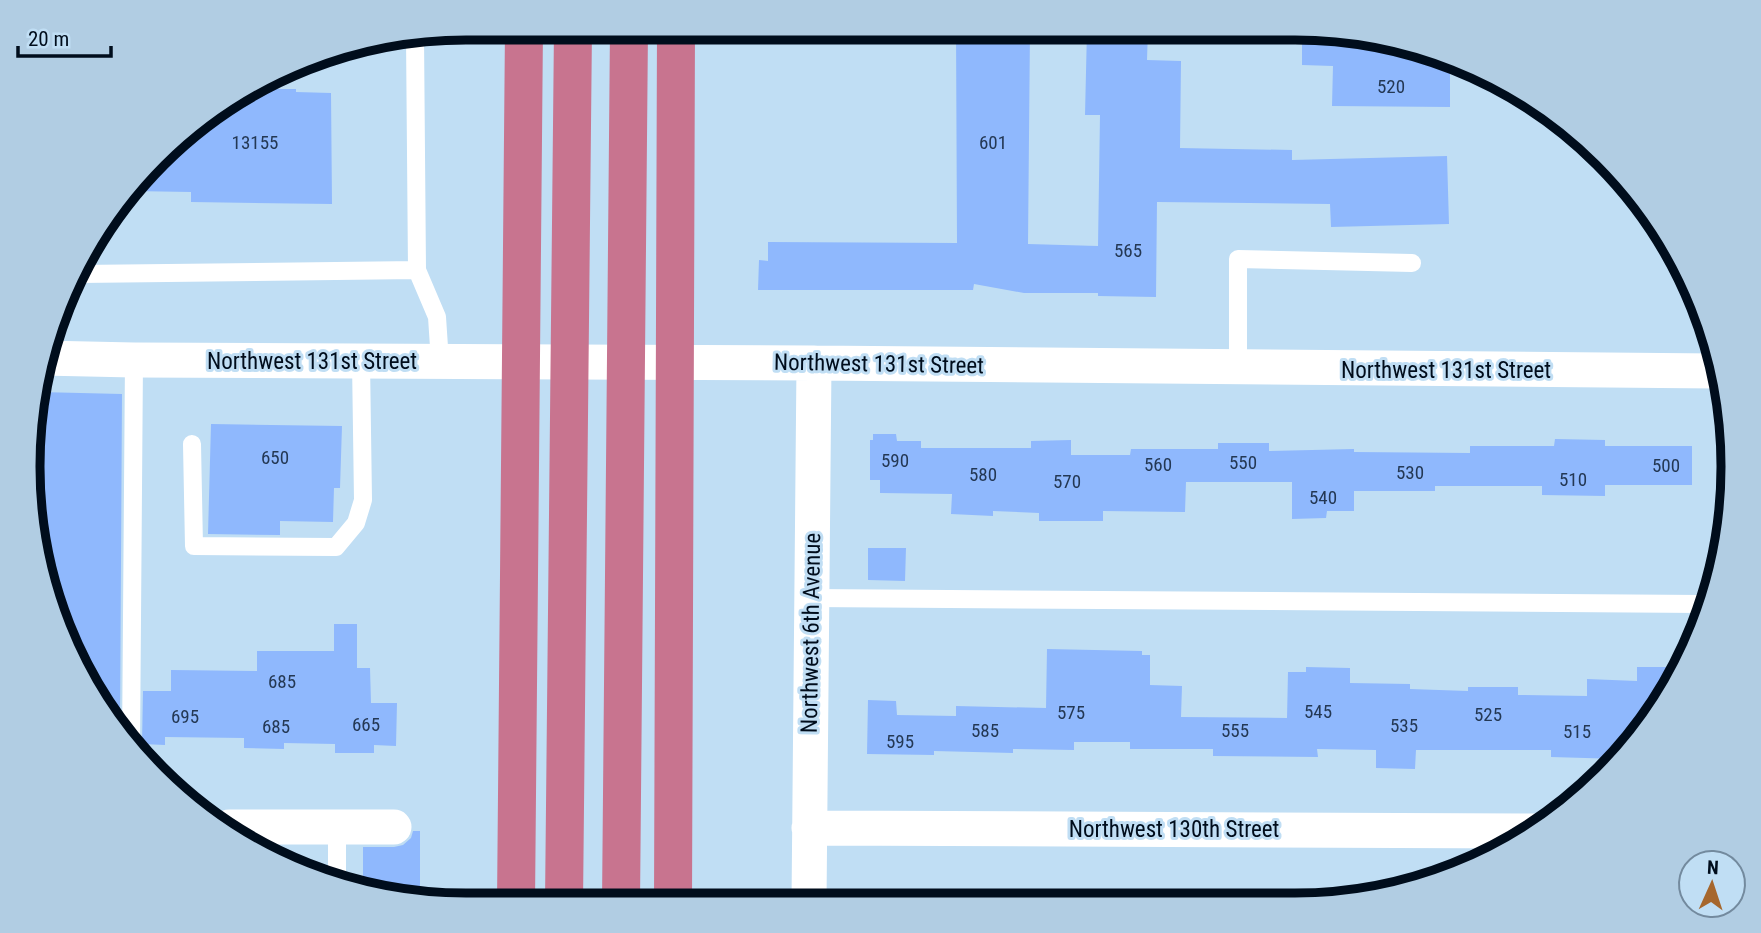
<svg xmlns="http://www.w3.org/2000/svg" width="1761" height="933" font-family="'Roboto Condensed',sans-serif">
<rect width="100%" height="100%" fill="#c0def4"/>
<path fill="#8fb8fd" d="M 956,29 L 1030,29 L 1028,244 L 1098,246 L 1100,115 L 1085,115 L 1087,29 L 1148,29 L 1147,60 L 1181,61 L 1180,148 L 1292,150 L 1292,160 L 1447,156 L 1449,224 L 1331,227 L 1330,204 L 1157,202 L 1156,297 L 1098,296 L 1098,293 L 1024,293 L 974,284 L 973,290 L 758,290 L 759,260 L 768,261 L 768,242 L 957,243 Z
M 1302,29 L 1323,29 L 1450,63 L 1450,107 L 1332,106 L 1333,66 L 1302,65 Z
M 255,89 L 296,89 L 296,92 L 331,93 L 332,204 L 191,202 L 191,192 L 131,191 L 199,119 Z
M 39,392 L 122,394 L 120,728 L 62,635 L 29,496 Z
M 211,424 L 342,426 L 340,488 L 334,488 L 333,522 L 280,521 L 280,535 L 208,534 Z
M 873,434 L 896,434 L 897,441 L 921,441 L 921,448 L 1031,448 L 1031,441 L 1071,440 L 1071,455 L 1130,455 L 1131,449 L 1218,449 L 1218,443 L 1269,443 L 1269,451 L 1354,449 L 1354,452 L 1470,453 L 1470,446 L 1554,446 L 1555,439 L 1605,440 L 1605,446 L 1692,446 L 1692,485 L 1605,485 L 1605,496 L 1542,495 L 1542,486 L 1435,486 L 1435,491 L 1354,491 L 1354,511 L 1327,511 L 1326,518 L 1292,519 L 1292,482 L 1186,482 L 1185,512 L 1103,511 L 1103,521 L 1039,521 L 1039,513 L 993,511 L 993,516 L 951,514 L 952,494 L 880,493 L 880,480 L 870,480 L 870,440 L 873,440 Z
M 868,548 L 906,548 L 905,581 L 868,580 Z
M 334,624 L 357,624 L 357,668 L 370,668 L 371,703 L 397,703 L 396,746 L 374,745 L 374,753 L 335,753 L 335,744 L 284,743 L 284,749 L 244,748 L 244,738 L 165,737 L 165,745 L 142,744 L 143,691 L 171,691 L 171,670 L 257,671 L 257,651 L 334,651 Z
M 1047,649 L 1142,651 L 1142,655 L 1150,655 L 1150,685 L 1182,686 L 1181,717 L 1287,718 L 1288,672 L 1306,672 L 1306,667 L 1350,668 L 1350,683 L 1410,684 L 1410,689 L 1468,691 L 1468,687 L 1518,687 L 1518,695 L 1587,696 L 1587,679 L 1637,681 L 1637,667 L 1683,667 L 1620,759 L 1551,757 L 1551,750 L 1416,750 L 1415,769 L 1376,768 L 1376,750 L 1317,749 L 1318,757 L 1213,756 L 1213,749 L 1130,749 L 1130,742 L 1074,742 L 1074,750 L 1013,749 L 1013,753 L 934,751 L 934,755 L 867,754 L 868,700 L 896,701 L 897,715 L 956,716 L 956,706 L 1046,708 Z
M 413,831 L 420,831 L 420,899 L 363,884 L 363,847 L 394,847 L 403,845 L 411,838 Z"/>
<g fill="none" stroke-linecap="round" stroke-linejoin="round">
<path stroke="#fff" stroke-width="18" d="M 417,270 L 437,317 L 440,362
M 79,274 L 417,270 L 415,36
M 1238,369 L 1238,259 L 1412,263
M 192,444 L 194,546 L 336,547 L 356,523 L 363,500 L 361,361
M 811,598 L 1703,604
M 131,747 L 134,360
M 337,877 L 337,827"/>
<path stroke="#fff" stroke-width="35" d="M 42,358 L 134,360 L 814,363 L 1716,371
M 229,827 L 394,827
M 809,828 L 1539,831
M 809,903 L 814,363"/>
<path stroke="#c8748f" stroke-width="38" d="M 673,903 L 676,28
M 516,904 L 524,28
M 564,904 L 573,28
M 621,904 L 629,28"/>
</g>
<g text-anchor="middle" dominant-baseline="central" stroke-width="6" stroke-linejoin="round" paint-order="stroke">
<g font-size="19" fill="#243854">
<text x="1391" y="86">520</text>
<text x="255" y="142">13155</text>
<text x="993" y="142">601</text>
<text x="1128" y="250">565</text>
<text x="275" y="457">650</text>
<text x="895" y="460">590</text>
<text x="1243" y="462">550</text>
<text x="1158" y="464">560</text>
<text x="1666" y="465">500</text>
<text x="1410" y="472">530</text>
<text x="983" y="474">580</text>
<text x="1573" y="479">510</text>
<text x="1067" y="481">570</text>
<text x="1323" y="497">540</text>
<text x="282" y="681">685</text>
<text x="1318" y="711">545</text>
<text x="1071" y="712">575</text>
<text x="1488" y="714">525</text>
<text x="185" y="716">695</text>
<text x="366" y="724">665</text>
<text x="1404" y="725">535</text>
<text x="276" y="726">685</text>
<text x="985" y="730">585</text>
<text x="1235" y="730">555</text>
<text x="1577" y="731">515</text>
<text x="900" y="741">595</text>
</g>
<g font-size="23" fill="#000d1c" stroke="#c0def4">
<text x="312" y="361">Northwest 131st Street</text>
<text transform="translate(879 364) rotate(1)">Northwest 131st Street</text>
<text x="1446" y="370">Northwest 131st Street</text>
<text transform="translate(811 633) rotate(-89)">Northwest 6th Avenue</text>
<text x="1174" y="829">Northwest 130th Street</text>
</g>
</g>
<path d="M0 0H1761V933H0ZM466 40H1295A426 426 0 0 1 1721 466V467A426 426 0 0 1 1295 893H466A426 426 0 0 1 40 467V466A426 426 0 0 1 466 40Z" fill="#b1cde3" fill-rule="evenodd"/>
<path fill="none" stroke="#000d1c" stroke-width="9" d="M466 40H1295A426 426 0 0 1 1721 466V467A426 426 0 0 1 1295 893H466A426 426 0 0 1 40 467V466A426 426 0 0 1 466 40Z"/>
<g transform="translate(1712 884) rotate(3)"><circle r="33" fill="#c0def4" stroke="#738a9e" stroke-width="2"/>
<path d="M0-5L12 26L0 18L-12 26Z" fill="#a6672d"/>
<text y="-10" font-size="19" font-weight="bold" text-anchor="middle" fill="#000d1c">N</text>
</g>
<path d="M18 46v10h93v-10" fill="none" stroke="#000d1c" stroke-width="3.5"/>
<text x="28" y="46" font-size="21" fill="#000d1c" stroke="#c0def4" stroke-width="5" paint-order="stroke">20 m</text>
</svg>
